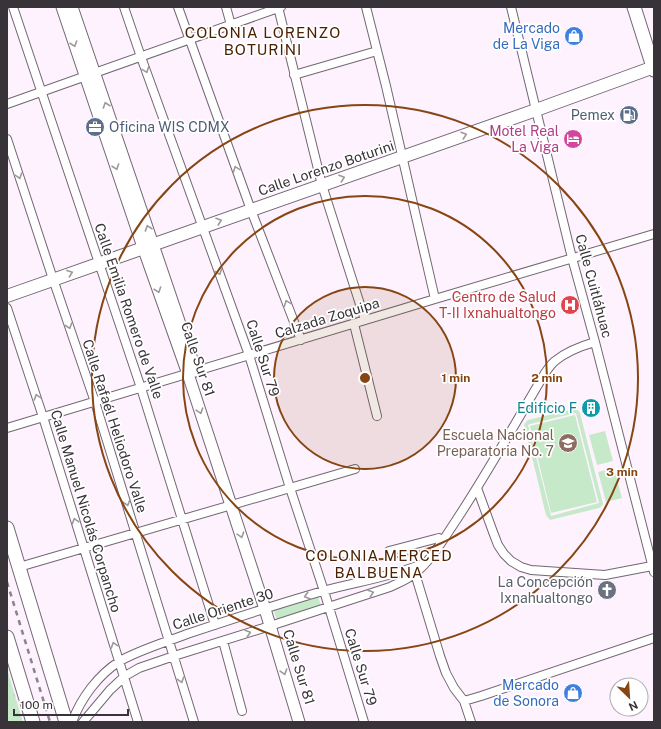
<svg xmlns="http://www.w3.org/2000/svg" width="661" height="729" font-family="'Public Sans',sans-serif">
<defs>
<pattern id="grass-tufts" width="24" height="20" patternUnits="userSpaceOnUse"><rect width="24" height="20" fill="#c6e9c9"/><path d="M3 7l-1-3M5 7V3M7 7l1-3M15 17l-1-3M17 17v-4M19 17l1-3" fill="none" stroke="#abc8ad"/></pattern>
</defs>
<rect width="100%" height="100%" fill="#fef2fe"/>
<path fill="url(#grass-tufts)" d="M 7,669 L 23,722 L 7,722 Z"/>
<path fill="#c6e9c9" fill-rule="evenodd" d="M 574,409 L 577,409 L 580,413 L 603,504 L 602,506 L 599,508 L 550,520 L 546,515 L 524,424 L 528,420 ZM 576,413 L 599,503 L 551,516 L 528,425 L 530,424 Z
M 575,415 L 597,502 L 551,513 L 530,426 Z
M 605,431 L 613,461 L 597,465 L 589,435 Z
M 614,468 L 622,498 L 606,502 L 598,472 Z
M 318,596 L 321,606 L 277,620 L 273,609 Z"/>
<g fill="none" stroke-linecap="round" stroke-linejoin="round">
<defs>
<path id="minor" d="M 13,7 L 99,263 L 141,388 L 215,625
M 124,7 L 141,57 L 249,355 L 290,488 L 324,591 L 364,722
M 178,7 L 251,210 L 301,340
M 226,7 L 231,25
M 278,7 L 322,185 L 365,320
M 366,7 L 386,86 L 435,299
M 511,7 L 572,258 L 595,342 L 654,572
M 294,75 L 377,51
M 7,104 L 281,7
M 7,139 L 53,279 L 95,402 L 194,722
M 7,308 L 43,417 L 138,722
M 354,324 L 377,416
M 7,428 L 435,299 L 654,234
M 477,488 L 493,532 L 498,545 L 504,554 L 511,561 L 521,567 L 531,570 L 605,575 L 652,566
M 389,551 L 435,539 L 439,538 L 443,540
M 19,567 L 355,469
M 414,570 L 440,656 L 446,673 L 454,688 L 464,701 L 471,722
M 223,641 L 242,711
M 464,701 L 481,696 L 654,638
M 72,722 C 81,698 98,675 120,661 C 139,650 166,642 187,634 C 232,619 278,604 323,591 C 356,582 391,577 422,564
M 83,722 L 110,690 L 125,676 L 139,668 L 174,656 L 270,626 L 390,587 C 398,583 407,580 414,574 C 431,561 445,537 457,519 C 488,472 516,422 545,373 C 548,369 551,364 555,361 C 567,351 581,346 595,342"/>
<path id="tertiary" d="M 62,7 L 143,247 L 188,374 L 265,609 L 299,722
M 72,7 L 196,371"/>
<path id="secondary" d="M 7,296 L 536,110 L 654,67"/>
<path id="primary" d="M 634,7 L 654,70
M 7,528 L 66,722
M 7,637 L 33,722"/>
</defs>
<use href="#minor" stroke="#726772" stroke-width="10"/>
<use href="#tertiary" stroke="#726772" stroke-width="13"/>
<use href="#secondary" stroke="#726772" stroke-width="14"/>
<use href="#primary" stroke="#726772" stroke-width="15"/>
<use href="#minor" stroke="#fff" stroke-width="8"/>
<use href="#tertiary" stroke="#fff" stroke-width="11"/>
<use href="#secondary" stroke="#fff" stroke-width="12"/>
<use href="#primary" stroke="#fff" stroke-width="13"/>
<path stroke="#8a838a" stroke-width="2.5" stroke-dasharray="5 5" stroke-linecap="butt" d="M 7,582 L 50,722"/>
</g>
<defs><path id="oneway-chevron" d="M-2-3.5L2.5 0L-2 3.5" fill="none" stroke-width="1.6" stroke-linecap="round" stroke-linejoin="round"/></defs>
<g stroke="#9c999c">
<use href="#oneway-chevron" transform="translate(74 44) rotate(71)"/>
<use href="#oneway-chevron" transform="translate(146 70) rotate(70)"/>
<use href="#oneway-chevron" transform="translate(106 105) rotate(-109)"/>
<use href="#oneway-chevron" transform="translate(464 135) rotate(-19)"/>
<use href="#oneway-chevron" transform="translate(116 167) rotate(71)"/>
<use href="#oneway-chevron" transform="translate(236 169) rotate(-110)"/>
<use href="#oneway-chevron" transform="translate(19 176) rotate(72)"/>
<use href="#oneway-chevron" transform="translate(342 178) rotate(-19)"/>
<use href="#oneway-chevron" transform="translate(219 221) rotate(-19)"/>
<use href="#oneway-chevron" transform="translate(148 228) rotate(-109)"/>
<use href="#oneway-chevron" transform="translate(219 272) rotate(70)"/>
<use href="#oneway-chevron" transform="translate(70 273) rotate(-20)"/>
<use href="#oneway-chevron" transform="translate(158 290) rotate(71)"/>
<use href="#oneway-chevron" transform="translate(287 303) rotate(-111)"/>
<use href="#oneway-chevron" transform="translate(69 326) rotate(71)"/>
<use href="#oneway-chevron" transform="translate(37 397) rotate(-108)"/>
<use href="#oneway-chevron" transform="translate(200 411) rotate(72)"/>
<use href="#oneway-chevron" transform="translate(127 503) rotate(73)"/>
<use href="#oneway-chevron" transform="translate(75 521) rotate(-107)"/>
<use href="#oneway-chevron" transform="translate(241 535) rotate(72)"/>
<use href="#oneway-chevron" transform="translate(371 593) rotate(-18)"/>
<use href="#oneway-chevron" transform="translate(307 596) rotate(163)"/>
<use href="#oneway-chevron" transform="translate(248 633) rotate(-17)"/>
<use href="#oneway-chevron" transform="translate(114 645) rotate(-108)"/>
<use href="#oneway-chevron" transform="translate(284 672) rotate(73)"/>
<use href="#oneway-chevron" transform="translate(181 680) rotate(73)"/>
</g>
<circle cx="365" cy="378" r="91" fill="#874512" fill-opacity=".12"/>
<g fill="none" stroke="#874512" stroke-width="2">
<circle cx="365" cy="378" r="91"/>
<circle cx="365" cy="378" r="182"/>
<circle cx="365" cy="378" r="273"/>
</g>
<defs>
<symbol id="shop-disc" viewBox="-11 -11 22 22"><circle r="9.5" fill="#3f7fe0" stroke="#fff"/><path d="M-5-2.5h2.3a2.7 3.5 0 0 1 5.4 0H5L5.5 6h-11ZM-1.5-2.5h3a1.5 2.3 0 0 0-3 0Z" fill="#fff"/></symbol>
<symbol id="fuel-disc" viewBox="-11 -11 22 22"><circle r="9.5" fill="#5c6f8a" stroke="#fff"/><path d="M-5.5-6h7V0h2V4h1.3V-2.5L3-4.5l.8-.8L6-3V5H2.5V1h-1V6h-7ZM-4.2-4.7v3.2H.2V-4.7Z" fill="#fff"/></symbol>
<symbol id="office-disc" viewBox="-11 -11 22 22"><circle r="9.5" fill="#5c6f8a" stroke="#fff"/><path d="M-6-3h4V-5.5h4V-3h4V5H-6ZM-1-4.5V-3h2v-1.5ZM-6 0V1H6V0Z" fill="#fff"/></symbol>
<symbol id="hotel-disc" viewBox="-11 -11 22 22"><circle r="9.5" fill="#d1479c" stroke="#fff"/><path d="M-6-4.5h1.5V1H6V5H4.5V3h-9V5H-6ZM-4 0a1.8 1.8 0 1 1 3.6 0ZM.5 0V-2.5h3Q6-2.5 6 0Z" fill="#fff"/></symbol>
<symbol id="hospital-disc" viewBox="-11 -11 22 22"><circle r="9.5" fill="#e0444e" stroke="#fff"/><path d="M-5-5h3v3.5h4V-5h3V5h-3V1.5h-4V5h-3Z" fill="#fff"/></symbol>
<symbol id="building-disc" viewBox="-11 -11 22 22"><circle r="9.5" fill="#0f9aa8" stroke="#fff"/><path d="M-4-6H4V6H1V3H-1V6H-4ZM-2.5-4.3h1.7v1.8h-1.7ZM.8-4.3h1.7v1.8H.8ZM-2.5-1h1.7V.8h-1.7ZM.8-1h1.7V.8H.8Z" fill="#fff"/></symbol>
<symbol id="school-disc" viewBox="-11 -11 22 22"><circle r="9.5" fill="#8d6e63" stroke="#fff"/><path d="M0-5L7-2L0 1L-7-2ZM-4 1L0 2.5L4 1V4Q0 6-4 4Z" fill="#fff"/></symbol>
<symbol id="church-disc" viewBox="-11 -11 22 22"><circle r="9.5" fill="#6b7280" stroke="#fff"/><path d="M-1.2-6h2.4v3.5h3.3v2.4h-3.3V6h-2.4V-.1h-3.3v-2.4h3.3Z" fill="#fff"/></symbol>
</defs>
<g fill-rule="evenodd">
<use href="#shop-disc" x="563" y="25" width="22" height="22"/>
<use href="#fuel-disc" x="618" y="104" width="22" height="22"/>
<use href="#office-disc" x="84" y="116" width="22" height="22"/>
<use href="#hotel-disc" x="562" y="128" width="22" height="22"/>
<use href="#hospital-disc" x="559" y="294" width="22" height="22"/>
<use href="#building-disc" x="580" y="397" width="22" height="22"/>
<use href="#school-disc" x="557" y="432" width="22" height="22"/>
<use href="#church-disc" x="596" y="579" width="22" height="22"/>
<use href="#shop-disc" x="562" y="682" width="22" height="22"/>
</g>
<g text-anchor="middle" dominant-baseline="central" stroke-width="3.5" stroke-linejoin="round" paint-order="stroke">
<g font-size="14" fill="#366cbe" stroke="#fff" text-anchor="end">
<text x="560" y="28">Mercado<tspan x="560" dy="16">de La Viga</tspan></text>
<text x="559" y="685">Mercado<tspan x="559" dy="16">de Sonora</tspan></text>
</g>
<g font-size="14" fill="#4e5e75" stroke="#fff" text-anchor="end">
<text x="615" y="115">Pemex</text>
<text x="109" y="127" text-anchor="start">Oficina WIS CDMX</text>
</g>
<g font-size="14" fill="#b23c85" stroke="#fff" text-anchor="end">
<text x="559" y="131">Motel Real<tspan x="559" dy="16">La Viga</tspan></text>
</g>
<g font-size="14" fill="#383338" stroke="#fff">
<text transform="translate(326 168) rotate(-19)">Calle Lorenzo Boturini</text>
<text transform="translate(594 286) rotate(75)">Calle Cuitláhuac</text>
<text transform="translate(129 311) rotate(71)">Calle Emilia Romero de Valle</text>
<text transform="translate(327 318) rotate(-17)">Calzada Zoquipa</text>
<text transform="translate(263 358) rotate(72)">Calle Sur 79</text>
<text transform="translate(198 359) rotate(71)">Calle Sur 81</text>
<text transform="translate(115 426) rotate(72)">Calle Rafaél Heliodoro Valle</text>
<text transform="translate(86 511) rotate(73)">Calle Manuel Nicolás Corpancho</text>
<text transform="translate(223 609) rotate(-18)">Calle Oriente 30</text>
<text transform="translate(299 667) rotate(73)">Calle Sur 81</text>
<text transform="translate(361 667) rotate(73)">Calle Sur 79</text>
</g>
<g font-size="14" fill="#be3a42" stroke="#fff" text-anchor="end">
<text x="556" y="297">Centro de Salud<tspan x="556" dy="16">T-II Ixnahualtongo</tspan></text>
</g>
<g font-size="14" fill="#0d838f" stroke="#fff" text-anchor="end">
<text x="577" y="408">Edificio F</text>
</g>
<g font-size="14" fill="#785e54" stroke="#fff" text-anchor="end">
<text x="554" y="435">Escuela Nacional<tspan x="554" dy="16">Preparatoria No. 7</tspan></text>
</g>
<g font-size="14" fill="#5b616d" stroke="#fff" text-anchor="end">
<text x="593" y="582">La Concepción<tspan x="593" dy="16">Ixnahualtongo</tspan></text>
</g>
<g font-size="15" letter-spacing="1" fill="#4c2000" stroke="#fff">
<text x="263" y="32">COLONIA LORENZO<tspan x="263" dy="17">BOTURINI</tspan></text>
<text x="379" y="555">COLONIA MERCED<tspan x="379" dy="17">BALBUENA</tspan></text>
</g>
</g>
<circle cx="365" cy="378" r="6" fill="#874512" stroke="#fff" stroke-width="2"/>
<g font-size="12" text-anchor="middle" font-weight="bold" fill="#874512" stroke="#fff" stroke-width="3.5" stroke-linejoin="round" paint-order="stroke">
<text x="456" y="382">1 min</text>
<text x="547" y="382">2 min</text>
<text x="622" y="476">3 min</text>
</g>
<rect width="661" height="729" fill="none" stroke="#383338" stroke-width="16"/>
<g transform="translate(629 697) rotate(155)"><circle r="19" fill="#ffffff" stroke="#afadaf"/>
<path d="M0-3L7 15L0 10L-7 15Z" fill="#874512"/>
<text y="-6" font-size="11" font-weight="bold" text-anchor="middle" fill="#383338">N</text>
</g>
<path d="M14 709v6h114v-6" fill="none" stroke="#383338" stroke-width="2"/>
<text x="20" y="709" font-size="12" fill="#383338" stroke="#ffffff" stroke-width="3" paint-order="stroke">100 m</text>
</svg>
